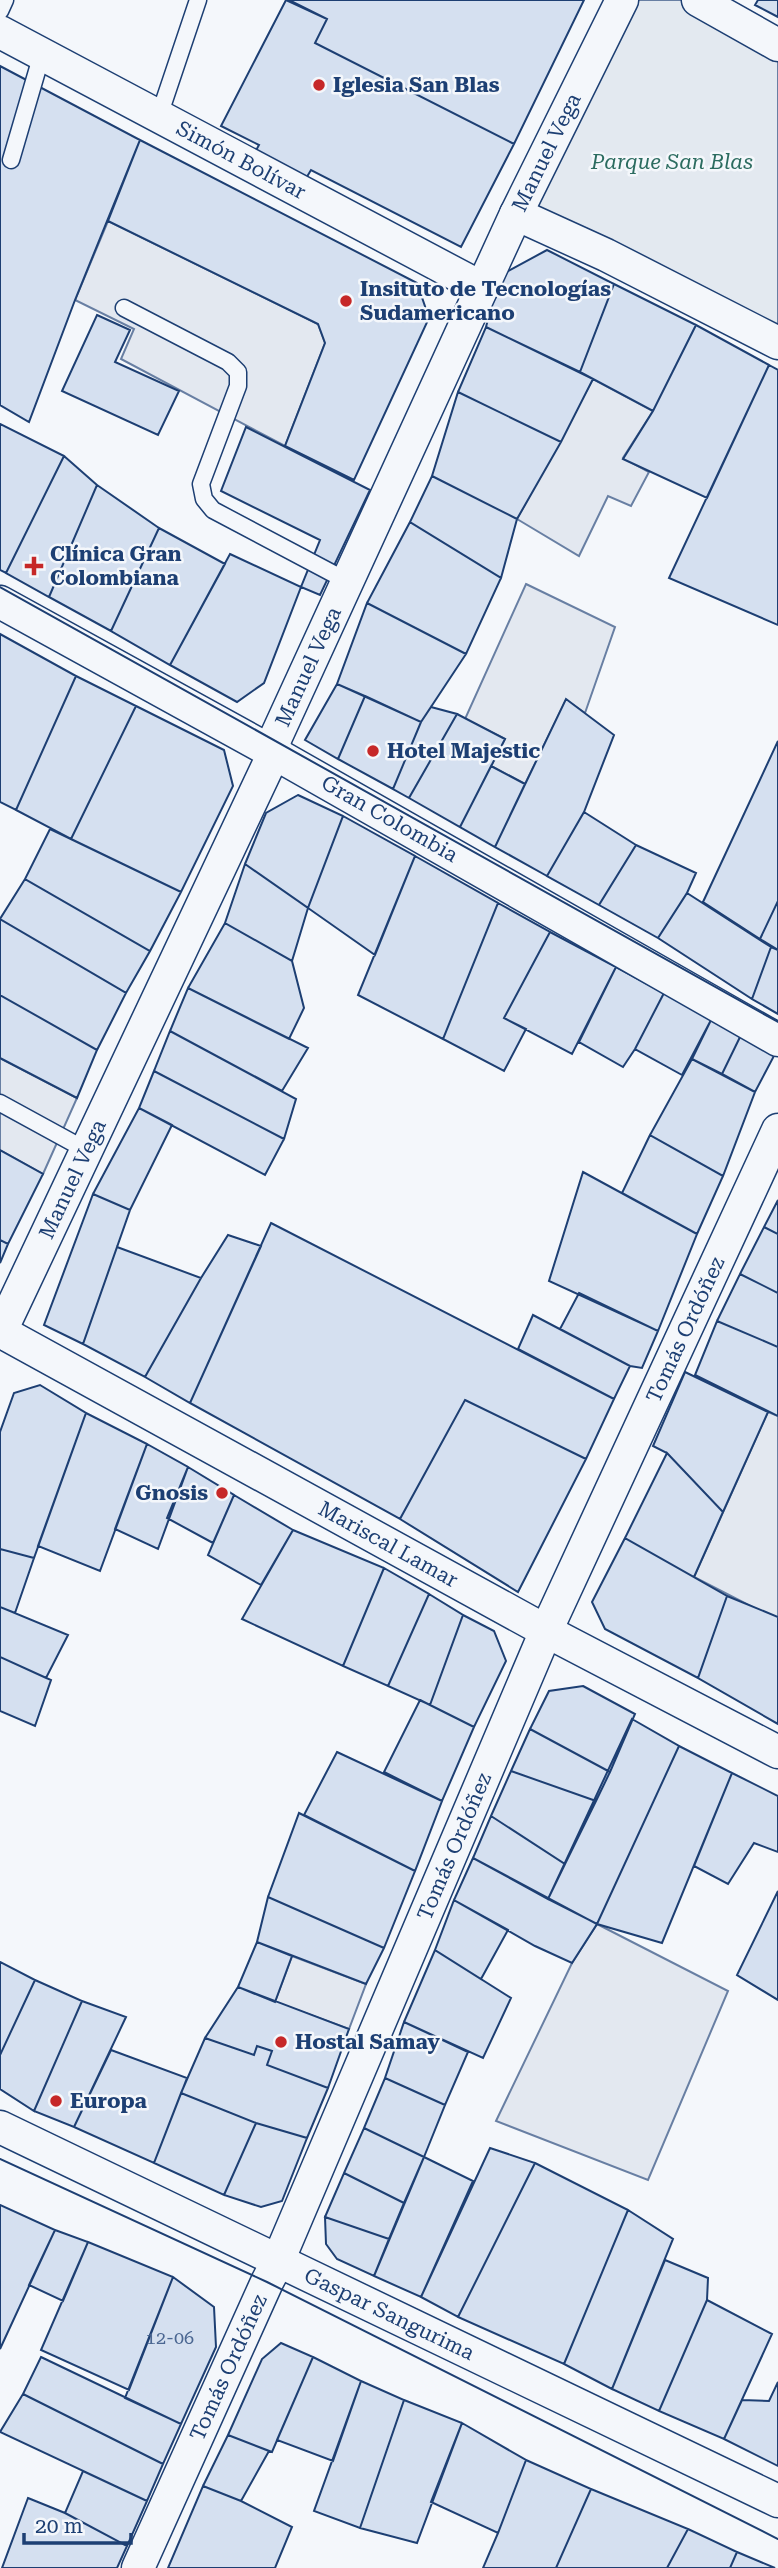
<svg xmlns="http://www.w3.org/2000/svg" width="778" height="2568" font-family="'Roboto Serif',serif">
<rect width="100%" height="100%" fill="#f4f7fb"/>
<path fill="#e3e9f0" stroke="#687fa3" stroke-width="2" d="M 634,0 L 685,0 L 778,53 L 778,333 L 533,209 Z"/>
<path fill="#e3e8f0" stroke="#687fa3" stroke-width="2" d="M 108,221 L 318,324 L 325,343 L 285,446 L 121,359 L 134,329 L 75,300 Z
M 593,379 L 653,411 L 623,458 L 649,472 L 631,506 L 608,496 L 579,556 L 517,519 Z
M 526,584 L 615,627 L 585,713 L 566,700 L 525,784 L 491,766 L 505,739 L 465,719 Z
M 0,1058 L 77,1098 L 43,1174 L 0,1150 Z
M 768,1412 L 778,1416 L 778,1620 L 694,1577 Z
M 597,1924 L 728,1991 L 648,2180 L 496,2121 L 572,1963 Z
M 292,1956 L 366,1984 L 349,2029 L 275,2002 Z"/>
<path fill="#d5e0f0" stroke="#1d3f73" stroke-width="2" d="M 286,0 L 327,19 L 315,43 L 514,144 L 461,247 L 311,170 L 305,180 L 254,154 L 259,145 L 221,126 Z
M 289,0 L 584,0 L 514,144 L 315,43 L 327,19 Z
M 758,0 L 778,0 L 778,17 L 755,5 Z
M 0,66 L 140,140 L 75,300 L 29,422 L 0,405 Z
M 140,140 L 417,283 L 429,318 L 354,480 L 285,446 L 325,343 L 318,324 L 108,221 Z
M 547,250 L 614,284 L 580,372 L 486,327 L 499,276 Z
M 614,284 L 696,325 L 653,411 L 580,372 Z
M 97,315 L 130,330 L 115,362 L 179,391 L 158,435 L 62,391 Z
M 696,325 L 769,365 L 707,498 L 623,459 L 653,411 Z
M 486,327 L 593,379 L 561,442 L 458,392 Z
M 769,365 L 778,370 L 778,625 L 669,578 Z
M 458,392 L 561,442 L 517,519 L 432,476 Z
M 0,424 L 64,456 L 6,573 L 0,570 Z
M 246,427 L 370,490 L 320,595 L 301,587 L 320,540 L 221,491 Z
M 64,456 L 97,485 L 49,597 L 6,573 Z
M 432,476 L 517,519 L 501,578 L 410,522 Z
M 97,485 L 159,528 L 111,631 L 49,597 Z
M 410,522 L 501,578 L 466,654 L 367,603 Z
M 159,528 L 225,564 L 170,665 L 111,631 Z
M 230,554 L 301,587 L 264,683 L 237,702 L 170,665 Z
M 367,603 L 466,654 L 421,722 L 337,684 Z
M 0,634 L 76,676 L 16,810 L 0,802 Z
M 76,676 L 136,706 L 71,839 L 16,810 Z
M 337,684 L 365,696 L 338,759 L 305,740 Z
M 365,696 L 421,722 L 393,789 L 338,759 Z
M 566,699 L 614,735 L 584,812 L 547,876 L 495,847 Z
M 136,706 L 224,750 L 233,786 L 181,892 L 71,839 Z
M 431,707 L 457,714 L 409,798 L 393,789 L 421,722 Z
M 457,714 L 505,739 L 460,827 L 409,798 Z
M 778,741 L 778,901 L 760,939 L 703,902 Z
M 491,766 L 525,784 L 495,847 L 460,827 Z
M 298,795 L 343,816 L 308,908 L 245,864 L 266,813 Z
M 584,812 L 636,845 L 599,905 L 547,876 Z
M 343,816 L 415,856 L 375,955 L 308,908 Z
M 50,829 L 181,892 L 150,951 L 25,879 Z
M 636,845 L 696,873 L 687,893 L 658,938 L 599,905 Z
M 415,856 L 498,903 L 443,1039 L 358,995 Z
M 245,864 L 308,908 L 292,961 L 225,923 Z
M 25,879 L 150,951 L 126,993 L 0,919 Z
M 687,893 L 771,947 L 752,999 L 658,938 Z
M 778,901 L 778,950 L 760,939 Z
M 498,903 L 550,932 L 504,1018 L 526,1029 L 504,1071 L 443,1039 Z
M 0,919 L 126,993 L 97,1050 L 0,995 Z
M 225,923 L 292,961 L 304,1008 L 289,1039 L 188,988 Z
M 550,932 L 616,967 L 572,1054 L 504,1018 Z
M 771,947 L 778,950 L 778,1014 L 752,999 Z
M 616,967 L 664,993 L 635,1049 L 623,1067 L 579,1042 Z
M 188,988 L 308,1048 L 282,1091 L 170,1031 Z
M 664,993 L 711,1020 L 682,1075 L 635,1049 Z
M 0,995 L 97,1050 L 77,1098 L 0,1058 Z
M 711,1020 L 741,1035 L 722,1074 L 692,1059 Z
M 170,1031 L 296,1099 L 284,1139 L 154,1071 Z
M 741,1035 L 775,1054 L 755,1092 L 722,1074 Z
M 692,1059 L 755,1092 L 723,1176 L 650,1135 Z
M 154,1071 L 284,1139 L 265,1175 L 139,1108 Z
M 139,1108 L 172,1125 L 130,1210 L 93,1194 Z
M 650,1135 L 723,1176 L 697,1234 L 622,1193 Z
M 0,1150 L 43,1174 L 8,1244 L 0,1240 Z
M 583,1172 L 697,1234 L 658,1331 L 549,1281 Z
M 93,1194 L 130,1210 L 83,1344 L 44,1325 Z
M 778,1200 L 778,1234 L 764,1227 Z
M 271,1223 L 614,1399 L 586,1459 L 465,1400 L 400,1519 L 190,1403 Z
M 764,1227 L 778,1234 L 778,1293 L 740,1274 Z
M 228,1235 L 261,1246 L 190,1403 L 145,1377 L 201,1278 Z
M 0,1240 L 8,1244 L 0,1263 Z
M 117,1247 L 201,1278 L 145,1377 L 83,1344 Z
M 740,1274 L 778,1293 L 778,1347 L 717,1321 Z
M 579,1293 L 658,1331 L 642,1368 L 630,1366 L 560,1329 Z
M 533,1315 L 630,1366 L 614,1399 L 518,1349 Z
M 717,1321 L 778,1347 L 778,1416 L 695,1375 Z
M 685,1372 L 768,1412 L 723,1512 L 667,1453 L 653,1446 Z
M 40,1385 L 86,1413 L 34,1558 L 0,1549 L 0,1432 L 14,1393 Z
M 465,1400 L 586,1459 L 518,1592 L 400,1519 Z
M 86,1413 L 147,1444 L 100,1571 L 38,1546 Z
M 147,1444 L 188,1467 L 158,1549 L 115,1529 Z
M 667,1453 L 723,1512 L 694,1577 L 625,1538 Z
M 188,1467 L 234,1495 L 213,1543 L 167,1518 Z
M 234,1495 L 293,1530 L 261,1585 L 208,1555 Z
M 293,1530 L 384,1568 L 343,1666 L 242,1619 Z
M 625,1538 L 727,1596 L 698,1678 L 605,1629 L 592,1602 Z
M 0,1549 L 34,1558 L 15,1613 L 0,1607 Z
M 384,1568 L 429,1594 L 388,1686 L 343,1666 Z
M 429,1594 L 463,1615 L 430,1705 L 388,1686 Z
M 727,1596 L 778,1617 L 778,1724 L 698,1678 Z
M 0,1607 L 68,1635 L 46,1678 L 0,1657 Z
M 463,1615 L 494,1631 L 506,1661 L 474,1727 L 430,1705 Z
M 0,1657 L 51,1680 L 35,1726 L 0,1711 Z
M 583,1686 L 635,1714 L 610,1772 L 530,1729 L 549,1691 Z
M 420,1700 L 474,1727 L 442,1801 L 384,1772 Z
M 632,1719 L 679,1746 L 597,1924 L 548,1899 Z
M 530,1729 L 610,1772 L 596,1801 L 511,1771 Z
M 679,1746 L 732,1773 L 662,1943 L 597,1924 Z
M 337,1752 L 442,1801 L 415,1871 L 304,1815 Z
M 511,1771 L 596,1801 L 565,1864 L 491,1816 Z
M 732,1773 L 778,1796 L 778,1852 L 754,1843 L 728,1884 L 694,1866 Z
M 299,1813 L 415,1871 L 384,1948 L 268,1897 Z
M 491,1816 L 565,1864 L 548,1899 L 473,1858 Z
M 473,1858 L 597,1924 L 572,1963 L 535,1946 L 454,1900 Z
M 778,1891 L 778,2000 L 737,1975 Z
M 268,1897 L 384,1948 L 366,1984 L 257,1942 Z
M 454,1900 L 508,1930 L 481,1979 L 435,1950 Z
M 257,1942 L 292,1956 L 275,2002 L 238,1987 Z
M 435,1950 L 511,1998 L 483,2058 L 404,2022 Z
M 0,1962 L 35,1980 L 0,2055 Z
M 35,1980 L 82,2001 L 34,2111 L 0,2089 L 0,2055 Z
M 238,1987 L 349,2029 L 328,2088 L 267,2065 L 272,2051 L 257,2046 L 254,2055 L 205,2038 Z
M 82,2001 L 126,2017 L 74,2127 L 34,2111 Z
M 404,2022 L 468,2052 L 445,2105 L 385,2078 Z
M 205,2038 L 254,2055 L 257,2046 L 272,2051 L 267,2065 L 328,2088 L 307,2138 L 256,2123 L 181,2093 Z
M 111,2050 L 187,2078 L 154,2163 L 74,2127 Z
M 385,2078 L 445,2105 L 424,2157 L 364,2128 Z
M 181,2093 L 256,2123 L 224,2195 L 154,2163 Z
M 256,2123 L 307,2138 L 282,2201 L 261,2207 L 224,2195 Z
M 364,2128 L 424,2157 L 404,2203 L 344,2173 Z
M 490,2148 L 535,2163 L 458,2317 L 421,2297 Z
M 424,2157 L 473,2181 L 421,2297 L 374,2276 Z
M 535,2163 L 628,2210 L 564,2364 L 458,2317 Z
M 344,2173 L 404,2203 L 389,2239 L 325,2217 Z
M 0,2205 L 55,2230 L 0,2349 Z
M 628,2210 L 673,2239 L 612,2389 L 564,2364 Z
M 325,2217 L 389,2239 L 374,2276 L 337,2259 L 326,2244 Z
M 55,2230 L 88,2242 L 63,2301 L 29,2285 Z
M 88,2242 L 173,2277 L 129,2390 L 41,2350 Z
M 665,2260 L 708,2278 L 707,2300 L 659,2411 L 612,2389 Z
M 173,2277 L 214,2307 L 216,2347 L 181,2424 L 125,2398 Z
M 707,2300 L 772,2334 L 724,2439 L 659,2411 Z
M 281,2343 L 313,2357 L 272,2452 L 228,2435 L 262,2359 Z
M 41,2357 L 181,2424 L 163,2464 L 23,2394 Z
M 313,2357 L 361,2381 L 333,2461 L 277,2440 Z
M 361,2381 L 404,2400 L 360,2528 L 314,2511 Z
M 778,2382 L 778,2466 L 724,2439 L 742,2400 L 769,2401 Z
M 23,2394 L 163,2464 L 147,2501 L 0,2432 Z
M 404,2400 L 462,2423 L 417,2543 L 360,2528 Z
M 462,2423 L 526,2460 L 498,2533 L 431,2502 Z
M 228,2435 L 269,2451 L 241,2501 L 203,2486 Z
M 526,2460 L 591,2489 L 556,2568 L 483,2568 L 498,2533 Z
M 83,2471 L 147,2501 L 127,2546 L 65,2513 Z
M 203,2486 L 241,2501 L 292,2527 L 275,2568 L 168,2568 Z
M 591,2489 L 688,2529 L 667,2568 L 556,2568 Z
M 28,2498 L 65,2513 L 127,2546 L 117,2568 L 2,2568 Z
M 688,2529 L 737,2552 L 730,2568 L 667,2568 Z
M 737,2552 L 775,2568 L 730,2568 Z"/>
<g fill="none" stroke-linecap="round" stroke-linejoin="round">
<defs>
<path id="service" d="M 0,11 L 5,0
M 159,116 L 198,0
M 11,160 L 42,54
M 124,308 L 228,362 L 238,372 L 238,386 L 201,484 L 204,499 L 213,510 L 347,581
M 0,1103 L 86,1150"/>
<g id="minor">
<path d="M 698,0 L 778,45"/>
<path id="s1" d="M 0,32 L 482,288"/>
<path d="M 516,214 L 606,255 L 778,343"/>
<path id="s2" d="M 0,602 L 274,753 L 778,1040"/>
<path id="s3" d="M 0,1331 L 546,1631 L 778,1752"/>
<path id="s4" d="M 0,1333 L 274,753 L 275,739 L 516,214 L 622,0"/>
<path id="s5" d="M 0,2127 L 778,2501"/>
<path id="s6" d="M 138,2568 L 267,2282 L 278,2261 L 546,1631 L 778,1130"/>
</g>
</defs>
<use href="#service" stroke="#1d3f73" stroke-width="19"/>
<use href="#minor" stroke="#1d3f73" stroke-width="35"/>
<use href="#service" stroke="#f4f7fb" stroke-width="16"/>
<use href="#minor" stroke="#f4f7fb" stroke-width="32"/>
<path stroke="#1d3f73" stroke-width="2" d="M 0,587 L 778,1022
M 0,2159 L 267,2282 L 778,2539"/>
</g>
<g fill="#c62828" stroke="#f4f7fb" stroke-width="2.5">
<circle cx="319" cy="85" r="7"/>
<circle cx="346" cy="301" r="7"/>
<path d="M30.5 555.5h7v7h7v7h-7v7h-7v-7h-7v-7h7z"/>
<circle cx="373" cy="751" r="7"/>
<circle cx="222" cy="1493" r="7"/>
<circle cx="281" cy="2042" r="7"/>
<circle cx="56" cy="2101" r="7"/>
</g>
<g text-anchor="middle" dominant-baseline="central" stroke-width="5" stroke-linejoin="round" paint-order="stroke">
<g font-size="18" fill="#4b6792">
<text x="170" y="2337">12-06</text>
</g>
<g font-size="21" font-weight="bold" fill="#1d3f73" stroke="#f4f7fb" text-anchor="start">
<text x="333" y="85">Iglesia San Blas</text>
<text x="360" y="289">Insituto de Tecnologías<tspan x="360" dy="24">Sudamericano</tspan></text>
<text x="50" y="554">Clínica Gran<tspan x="50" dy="24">Colombiana</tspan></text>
<text x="387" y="751">Hotel Majestic</text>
<text x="208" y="1493" text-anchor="end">Gnosis</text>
<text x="295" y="2042">Hostal Samay</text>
<text x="70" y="2101">Europa</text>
</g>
<g font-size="21" fill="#1d3f73" stroke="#f4f7fb">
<text stroke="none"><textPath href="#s4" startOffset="1302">Manuel Vega</textPath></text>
<text stroke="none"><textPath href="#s1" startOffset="273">Simón Bolívar</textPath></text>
<text stroke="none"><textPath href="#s4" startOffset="735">Manuel Vega</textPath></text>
<text stroke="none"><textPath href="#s2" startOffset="446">Gran Colombia</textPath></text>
<text stroke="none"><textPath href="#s4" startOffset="170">Manuel Vega</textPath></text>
<text stroke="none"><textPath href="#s6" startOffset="1354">Tomás Ordóñez</textPath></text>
<text stroke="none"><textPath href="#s3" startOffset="443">Mariscal Lamar</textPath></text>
<text stroke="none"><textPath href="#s6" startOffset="788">Tomás Ordóñez</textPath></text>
<text stroke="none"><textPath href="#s5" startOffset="432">Gaspar Sangurima</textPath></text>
<text stroke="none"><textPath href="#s6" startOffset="220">Tomás Ordóñez</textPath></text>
</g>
<g font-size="21" font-style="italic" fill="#2c6c60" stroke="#f4f7fb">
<text x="672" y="162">Parque San Blas</text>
</g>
</g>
<path d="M24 2533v10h107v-10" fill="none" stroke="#1d3f73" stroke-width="3.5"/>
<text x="35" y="2533" font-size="21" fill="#1d3f73" stroke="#f4f7fb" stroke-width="5" paint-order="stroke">20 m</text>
</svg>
